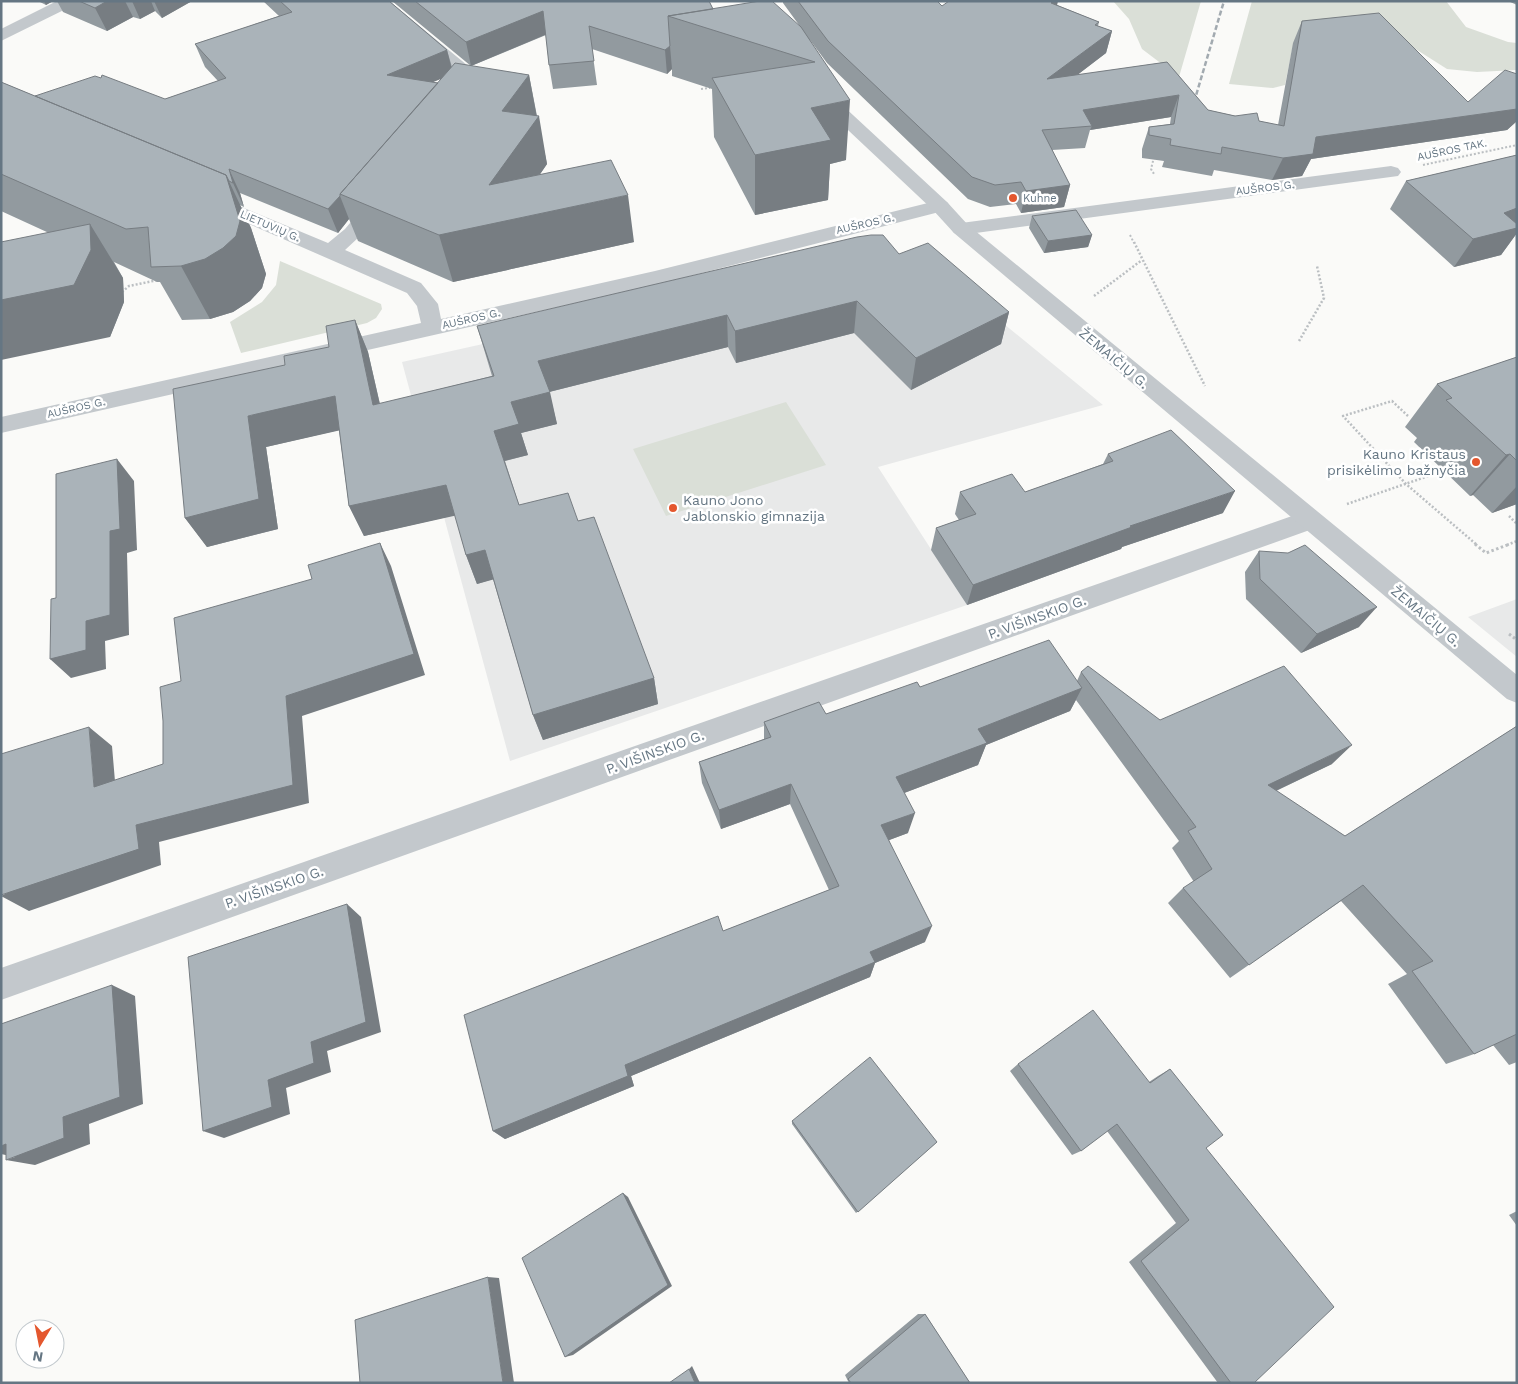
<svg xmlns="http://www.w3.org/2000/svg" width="1518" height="1384" font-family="'Work Sans',sans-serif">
<rect width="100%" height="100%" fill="#fafaf8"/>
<path fill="#e8e9e9" d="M 873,257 L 938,270 L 1103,405 L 878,467 L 967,605 L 510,761 L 402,362 Z
M 1517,599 L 1517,657 L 1468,617 Z"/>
<path fill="#dadfd7" d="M 1113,1 L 1201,1 L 1179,77 L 1142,49 L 1129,19 Z
M 1252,1 L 1446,1 L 1466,27 L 1508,42 L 1517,43 L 1517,70 L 1477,72 L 1447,69 L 1373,22 L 1292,50 L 1285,85 L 1273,88 L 1229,84 Z
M 280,261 L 381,304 L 382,309 L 376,318 L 367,323 L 241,353 L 230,322 L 262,302 L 276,285 Z
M 786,402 L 826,465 L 666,516 L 633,449 Z"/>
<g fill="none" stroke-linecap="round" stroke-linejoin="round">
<path stroke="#bbbfc2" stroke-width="2" stroke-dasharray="2 2" stroke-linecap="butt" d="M 701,89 L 710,88
M 1154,157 L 1151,169 L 1154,174
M 1423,165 L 1517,145
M 1130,235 L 1134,243"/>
<path stroke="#bbbfc2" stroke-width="2.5" stroke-dasharray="2 2" stroke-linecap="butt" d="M 1134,242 L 1205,386
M 122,292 L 129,286 L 158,280
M 1094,296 L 1142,260
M 1299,341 L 1324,298 L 1317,266
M 1408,416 L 1392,401 L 1343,416 L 1406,484 L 1477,545
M 1347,504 L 1443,471
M 1509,516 L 1517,524
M 1507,545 L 1517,541"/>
<path stroke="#bbbfc2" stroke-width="3" stroke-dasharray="2.5 2.5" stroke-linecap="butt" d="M 1475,544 L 1486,553 L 1510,544
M 1509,634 L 1517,640"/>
<path fill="#c3c8cc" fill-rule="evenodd" d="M 57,1 L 78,1 L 76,4 L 1,41 L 1,29 Z
M 371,1 L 389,1 L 473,70 L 480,84 L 474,98 L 468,99 L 462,98 L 459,94 L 462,84 L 459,76 Z
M 1391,166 L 1398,168 L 1401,172 L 1398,176 L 961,235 L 954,233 L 951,229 L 954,225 L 961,223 Z
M 210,194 L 328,243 L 345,229 L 371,198 L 378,196 L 385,198 L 388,202 L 385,206 L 359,237 L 345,250 L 421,283 L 438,304 L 441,319 L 655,271 L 940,200 L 947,202 L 950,206 L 947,210 L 655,285 L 1,433 L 1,417 L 421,323 L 417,306 L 407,293 L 203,204 L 200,200 L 203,196 Z
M 1309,510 L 1318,513 L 1321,520 L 1318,527 L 1,1000 L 1,968 Z"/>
<path fill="#c3c8cc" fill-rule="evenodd" d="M 821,90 L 827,91 L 947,202 L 968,225 L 1517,675 L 1517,703 L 1507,699 L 954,233 L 933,210 L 815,99 L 812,95 L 815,91 Z"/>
<path stroke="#a2aab0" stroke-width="2.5" stroke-dasharray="5 2.5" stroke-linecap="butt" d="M 1192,109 L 1224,1"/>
</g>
<path fill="#929a9f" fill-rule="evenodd" d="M 38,1 L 53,1 L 46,5 Z
M 57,1 L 192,1 L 162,18 L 155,11 L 140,19 L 133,17 L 107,31 L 63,12 Z
M 263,1 L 389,1 L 447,50 L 452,67 L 471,66 L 392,1 L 709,1 L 713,9 L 799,25 L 783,3 L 783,1 L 937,1 L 942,6 L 1057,5 L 1099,22 L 1098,26 L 1112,31 L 1106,53 L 1077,75 L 1167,62 L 1208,110 L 1278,125 L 1293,43 L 1302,21 L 1468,102 L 1517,74 L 1517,121 L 1507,130 L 1311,159 L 1302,176 L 1272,180 L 1214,170 L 1212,176 L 1162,167 L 1164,161 L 1142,158 L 1142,149 L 1149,127 L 1170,124 L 1171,117 L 1090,130 L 1085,148 L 1052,150 L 1070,185 L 1064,207 L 1021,213 L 1016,204 L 990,207 L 968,199 L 827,63 L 810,40 L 846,160 L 830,164 L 828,200 L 755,215 L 714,137 L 712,89 L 672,76 L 672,69 L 667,74 L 592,49 L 597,85 L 553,89 L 549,65 L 546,35 L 471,66 L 529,75 L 537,116 L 547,164 L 540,174 L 634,242 L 453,282 L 358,241 L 349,219 L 338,233 L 240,193 L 244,207 L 240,205 L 251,228 L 266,274 L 262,288 L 250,301 L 233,312 L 210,319 L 182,320 L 160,282 L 157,282 L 114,262 L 123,278 L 124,302 L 110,337 L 49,233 L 1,211 L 1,82 L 35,96 L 165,99 L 218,81 L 205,67 L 195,44 L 279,16 ZM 442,78 L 438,83 L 432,82 Z
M 1508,1 L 1517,1 L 1517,5 Z
M 1517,155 L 1517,233 L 1501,255 L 1454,267 L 1390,209 L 1406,181 Z
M 1032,216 L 1092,235 L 1088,247 L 1044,253 L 1029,228 Z
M 899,254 L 1009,312 L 1001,344 L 911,390 L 854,333 L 736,363 L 728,347 L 549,392 L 557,424 L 521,433 L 528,455 L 505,461 L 519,505 L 578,521 L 654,678 L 658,704 L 543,740 L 533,715 L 493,579 L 477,584 L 466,555 L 455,515 L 364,536 L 349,506 L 339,430 L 266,447 L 278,529 L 207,547 L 185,518 L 285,365 L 329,347 L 355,320 L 368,352 L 380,404 L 492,376 L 477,326 Z
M 1517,357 L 1517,504 L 1492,513 L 1473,495 L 1470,496 L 1414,442 L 1417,438 L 1405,427 L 1437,384 Z
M 1108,454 L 1223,513 L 1122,547 L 1121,549 L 967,605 L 931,550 L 936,528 L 959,520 L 955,514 L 960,492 L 1025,492 L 1103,464 Z
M 1259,551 L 1359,627 L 1301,653 L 1246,599 L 1245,572 Z
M 1081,672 L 1160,720 L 1332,764 L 1276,791 L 1345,836 L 1517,726 L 1517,1062 L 1509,1065 L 1493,1045 L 1474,1054 L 1446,1064 L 1388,984 L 1407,974 L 1341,901 L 1230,978 L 1168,903 L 1183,888 L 1194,882 L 1172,848 L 1179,841 L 1076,700 L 1070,711 L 986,745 L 978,765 L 904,793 L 908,833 L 889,840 L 925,942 L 875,963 L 870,977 L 631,1076 L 634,1086 L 505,1139 L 493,1131 L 723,931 L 829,890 L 790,804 L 721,829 L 702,783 L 699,762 L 764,739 L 764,722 L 826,714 L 920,687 L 1077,681 Z
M 1018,1064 L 1149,1082 L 1158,1076 L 1170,1069 L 1206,1148 L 1254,1383 L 1218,1383 L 1129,1262 L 1176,1223 L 1107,1131 L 1081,1151 L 1072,1155 L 1010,1071 Z
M 792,1121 L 937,1142 L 856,1213 L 792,1124 Z
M 1517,1211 L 1517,1226 L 1509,1215 Z
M 918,1314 L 925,1314 L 970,1383 L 849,1383 L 845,1375 Z"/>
<path fill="#777d82" d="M 44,1 L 53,1 L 46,5 Z
M 107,1 L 125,1 L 133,17 L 107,31 L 95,8 Z
M 132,1 L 151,1 L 155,11 L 140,19 Z
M 154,1 L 192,1 L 162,18 Z
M 1053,1 L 1058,1 L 1054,19 L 1051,3 Z
M 543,11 L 547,34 L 471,66 L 466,42 Z
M 1112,31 L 1106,53 L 1042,102 L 1047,79 Z
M 670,46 L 672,69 L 667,74 L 665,50 Z
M 447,50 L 453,74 L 394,98 L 387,75 Z
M 529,75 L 537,118 L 539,116 L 547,164 L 509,220 L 628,195 L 634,242 L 453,282 L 439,235 L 489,185 L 502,111 Z
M 1179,95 L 1171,117 L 1090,130 L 1092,126 L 1083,110 Z
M 850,100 L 846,160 L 830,164 L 828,200 L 755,215 L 755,155 L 811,108 Z
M 1517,109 L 1517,121 L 1507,130 L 1311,159 L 1302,176 L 1272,180 L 1283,158 L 1316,137 Z
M 229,169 L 240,193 L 244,207 L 233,183 Z
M 226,175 L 251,228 L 266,274 L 262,288 L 250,301 L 233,312 L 210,319 L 181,266 Z
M 1070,185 L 1064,207 L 1021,213 L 1026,191 Z
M 340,196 L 349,219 L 338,233 L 328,209 Z
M 1517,208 L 1517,233 L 1501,255 L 1454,267 L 1473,239 L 1504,213 Z
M 90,224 L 123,278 L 124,302 L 110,337 L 1,360 L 1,300 Z
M 1092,235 L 1088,247 L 1044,253 L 1048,241 Z
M 857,301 L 854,333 L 736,363 L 735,331 Z
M 1009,312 L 1001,344 L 911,390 L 916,358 Z
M 727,315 L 728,347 L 545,393 L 538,361 Z
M 355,320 L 368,352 L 387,436 L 373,405 Z
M 550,392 L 557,424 L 521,433 L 528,455 L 504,461 L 494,431 L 511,402 Z
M 335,396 L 350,428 L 266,447 L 278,529 L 207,547 L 185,518 L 248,416 Z
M 1510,454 L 1473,495 L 1470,496 L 1506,455 Z
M 117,459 L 134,481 L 137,550 L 127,553 L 129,635 L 105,641 L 106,669 L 71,678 L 50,659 L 86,621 L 110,531 Z
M 446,485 L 458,515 L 364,536 L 349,506 Z
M 1517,486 L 1517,504 L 1492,513 Z
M 1235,491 L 1223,513 L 1122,547 L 1121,549 L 967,605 L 973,585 L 1130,526 Z
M 380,543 L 391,566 L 425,675 L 302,716 L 309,803 L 159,842 L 161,865 L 29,911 L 1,896 L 136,825 L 286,696 Z
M 485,550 L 495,579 L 477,584 L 466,555 Z
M 1377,607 L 1359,627 L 1301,653 L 1317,634 Z
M 654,678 L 658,704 L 543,740 L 533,715 Z
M 1082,688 L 1070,711 L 986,745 L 978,765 L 891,798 L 896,777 L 978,729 Z
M 89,727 L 112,746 L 117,805 L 94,787 Z
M 1352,745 L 1332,764 L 1250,803 L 1268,785 Z
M 791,784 L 790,804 L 721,829 L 719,810 Z
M 915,813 L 908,833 L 876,845 L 881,825 Z
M 347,904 L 361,917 L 381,1032 L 327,1051 L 331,1072 L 286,1088 L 290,1114 L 224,1138 L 203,1131 L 268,1080 L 311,1042 Z
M 932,926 L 925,942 L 875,963 L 870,977 L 631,1076 L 634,1086 L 505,1139 L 493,1131 L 625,1065 L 870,952 Z
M 112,985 L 135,996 L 143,1104 L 89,1124 L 90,1144 L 35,1165 L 6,1160 L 15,1157 L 1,1154 L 1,1146 L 63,1117 Z
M 623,1193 L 628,1197 L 672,1286 L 573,1355 L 565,1357 Z
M 488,1277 L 499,1278 L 514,1383 L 503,1383 Z
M 692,1366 L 700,1383 L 695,1383 L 689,1369 Z"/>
<path fill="#aab3b9" stroke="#777d82" d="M 79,1 L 107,1 L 95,8 Z
M 280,1 L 389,1 L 447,50 L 387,75 L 438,83 L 340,194 L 340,196 L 328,209 L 229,169 L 233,183 L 229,181 L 226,175 L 35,96 L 95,76 L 101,78 L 102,75 L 165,99 L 226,78 L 195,44 L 292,12 Z
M 415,1 L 709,1 L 713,9 L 668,16 L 670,46 L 665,50 L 589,26 L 594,61 L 549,65 L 543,11 L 466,42 Z
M 760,1 L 772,1 L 801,27 L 850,100 L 811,108 L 831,140 L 755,155 L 712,78 L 815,62 L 668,16 Z
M 798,1 L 937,1 L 942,6 L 949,1 L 1053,1 L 1051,3 L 1099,22 L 1095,25 L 1112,31 L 1047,79 L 1167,62 L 1208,110 L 1235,116 L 1257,113 L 1259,121 L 1284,126 L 1302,21 L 1379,13 L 1468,102 L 1505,70 L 1517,74 L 1517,109 L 1316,137 L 1313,154 L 1283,158 L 1222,147 L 1221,154 L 1170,145 L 1171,139 L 1149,135 L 1149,127 L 1174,124 L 1179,95 L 1083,110 L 1092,126 L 1042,130 L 1070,185 L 1026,191 L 1021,182 L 995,185 L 972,177 L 828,41 Z
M 455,63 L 529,75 L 502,111 L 539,116 L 489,185 L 611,160 L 628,195 L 439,235 L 340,194 Z
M 1,82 L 226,175 L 240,221 L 236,236 L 223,248 L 205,259 L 181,266 L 151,267 L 148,227 L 126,229 L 1,174 Z
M 1517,155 L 1517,208 L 1504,213 L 1517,224 L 1517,228 L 1473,239 L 1406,181 Z
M 1076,210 L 1092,235 L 1048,241 L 1032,216 Z
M 90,224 L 91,250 L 74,285 L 1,300 L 1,242 Z
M 871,235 L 883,235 L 899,254 L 928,243 L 1009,312 L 916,358 L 857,301 L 735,331 L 727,315 L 538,361 L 550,392 L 511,402 L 519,424 L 494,431 L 519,505 L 568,493 L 578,521 L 594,517 L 654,678 L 533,715 L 485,550 L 466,555 L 446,485 L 349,506 L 335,396 L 248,416 L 259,499 L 185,518 L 173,389 L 285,365 L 284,356 L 329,347 L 326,326 L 355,320 L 373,405 L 494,376 L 477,326 L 857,237 Z
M 1517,357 L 1517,461 L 1510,454 L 1506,455 L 1446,400 L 1452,398 L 1437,384 Z
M 1171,430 L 1235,491 L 1130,526 L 1132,527 L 973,585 L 936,528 L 976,514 L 960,492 L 1012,474 L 1025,492 L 1113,461 L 1108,454 Z
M 117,459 L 120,529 L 110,531 L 110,615 L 86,621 L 86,650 L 50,659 L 51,599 L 56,598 L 56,474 Z
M 380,543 L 414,654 L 286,696 L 293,785 L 136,825 L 139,849 L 1,895 L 1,754 L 89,727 L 94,787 L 163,764 L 163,721 L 160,687 L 181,681 L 174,618 L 312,579 L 308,565 Z
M 1305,545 L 1377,607 L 1317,634 L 1260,579 L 1259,551 L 1288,553 Z
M 1049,640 L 1082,688 L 978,729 L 987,743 L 896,777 L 915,813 L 881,825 L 932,926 L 870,952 L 875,962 L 625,1065 L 628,1076 L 493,1131 L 464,1015 L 718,916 L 723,931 L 839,886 L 791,784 L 719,810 L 699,762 L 771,737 L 764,722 L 819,702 L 826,714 L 917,682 L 920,687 Z
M 1088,666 L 1160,720 L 1284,666 L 1352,745 L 1268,785 L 1345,836 L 1517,726 L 1517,1034 L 1474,1054 L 1412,971 L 1433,961 L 1363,885 L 1249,965 L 1183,888 L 1212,869 L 1188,831 L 1196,827 L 1081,672 Z
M 347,904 L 366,1022 L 311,1042 L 314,1063 L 268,1080 L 272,1107 L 203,1131 L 188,957 Z
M 112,985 L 120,1097 L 63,1117 L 64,1138 L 6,1160 L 6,1144 L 1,1146 L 1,1024 Z
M 1093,1010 L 1150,1083 L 1170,1069 L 1223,1135 L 1206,1148 L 1334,1307 L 1254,1383 L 1231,1383 L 1141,1261 L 1189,1220 L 1117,1124 L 1081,1151 L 1018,1064 Z
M 870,1057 L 937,1142 L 858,1212 L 792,1121 Z
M 623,1193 L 668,1285 L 565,1357 L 522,1258 Z
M 488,1277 L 503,1383 L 360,1383 L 355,1320 Z
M 925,1314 L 970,1383 L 851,1383 L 848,1379 Z
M 689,1369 L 695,1383 L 669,1383 Z"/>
<g fill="#e4572e" stroke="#fff" stroke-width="2">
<circle cx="1013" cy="198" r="5"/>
<circle cx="1476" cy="462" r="5"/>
<circle cx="673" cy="508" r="5"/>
</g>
<g text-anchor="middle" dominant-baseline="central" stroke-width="5" stroke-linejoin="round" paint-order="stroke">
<g font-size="11" fill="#657683" stroke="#fff">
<text transform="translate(1452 150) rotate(-12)">AUŠROS TAK.</text>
<text transform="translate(1265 188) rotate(-7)">AUŠROS G.</text>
<text transform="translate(865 224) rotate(-13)">AUŠROS G.</text>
<text transform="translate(270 226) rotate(23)">LIETUVIŲ G.</text>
<text transform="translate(471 319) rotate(-13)">AUŠROS G.</text>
<text transform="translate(76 408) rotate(-13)">AUŠROS G.</text>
</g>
<g font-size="11" fill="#657683" stroke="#fff" text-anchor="start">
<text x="1023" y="198">Kuhne</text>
</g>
<g font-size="14" fill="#657683" stroke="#fff">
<text transform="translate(1114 358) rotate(40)">ŽEMAIČIŲ G.</text>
<text transform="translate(1426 616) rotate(40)">ŽEMAIČIŲ G.</text>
<text transform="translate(1037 617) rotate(-20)">P. VIŠINSKIO G.</text>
<text transform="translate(655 752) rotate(-20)">P. VIŠINSKIO G.</text>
<text transform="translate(274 887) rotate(-19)">P. VIŠINSKIO G.</text>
</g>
<g font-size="14" fill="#657683" stroke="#fff" text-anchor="end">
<text x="1466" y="454">Kauno Kristaus<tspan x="1466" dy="16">prisikėlimo bažnyčia</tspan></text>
<text x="683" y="500" text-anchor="start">Kauno Jono<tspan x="683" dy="16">Jablonskio gimnazija</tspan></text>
</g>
</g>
<rect width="1518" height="1384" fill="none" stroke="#657683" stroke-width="5"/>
<g transform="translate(40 1344) rotate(190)"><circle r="24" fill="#ffffff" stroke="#c1c8cd"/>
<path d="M0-4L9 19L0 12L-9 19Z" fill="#e4572e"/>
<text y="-8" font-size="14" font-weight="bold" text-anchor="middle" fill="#657683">N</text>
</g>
</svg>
